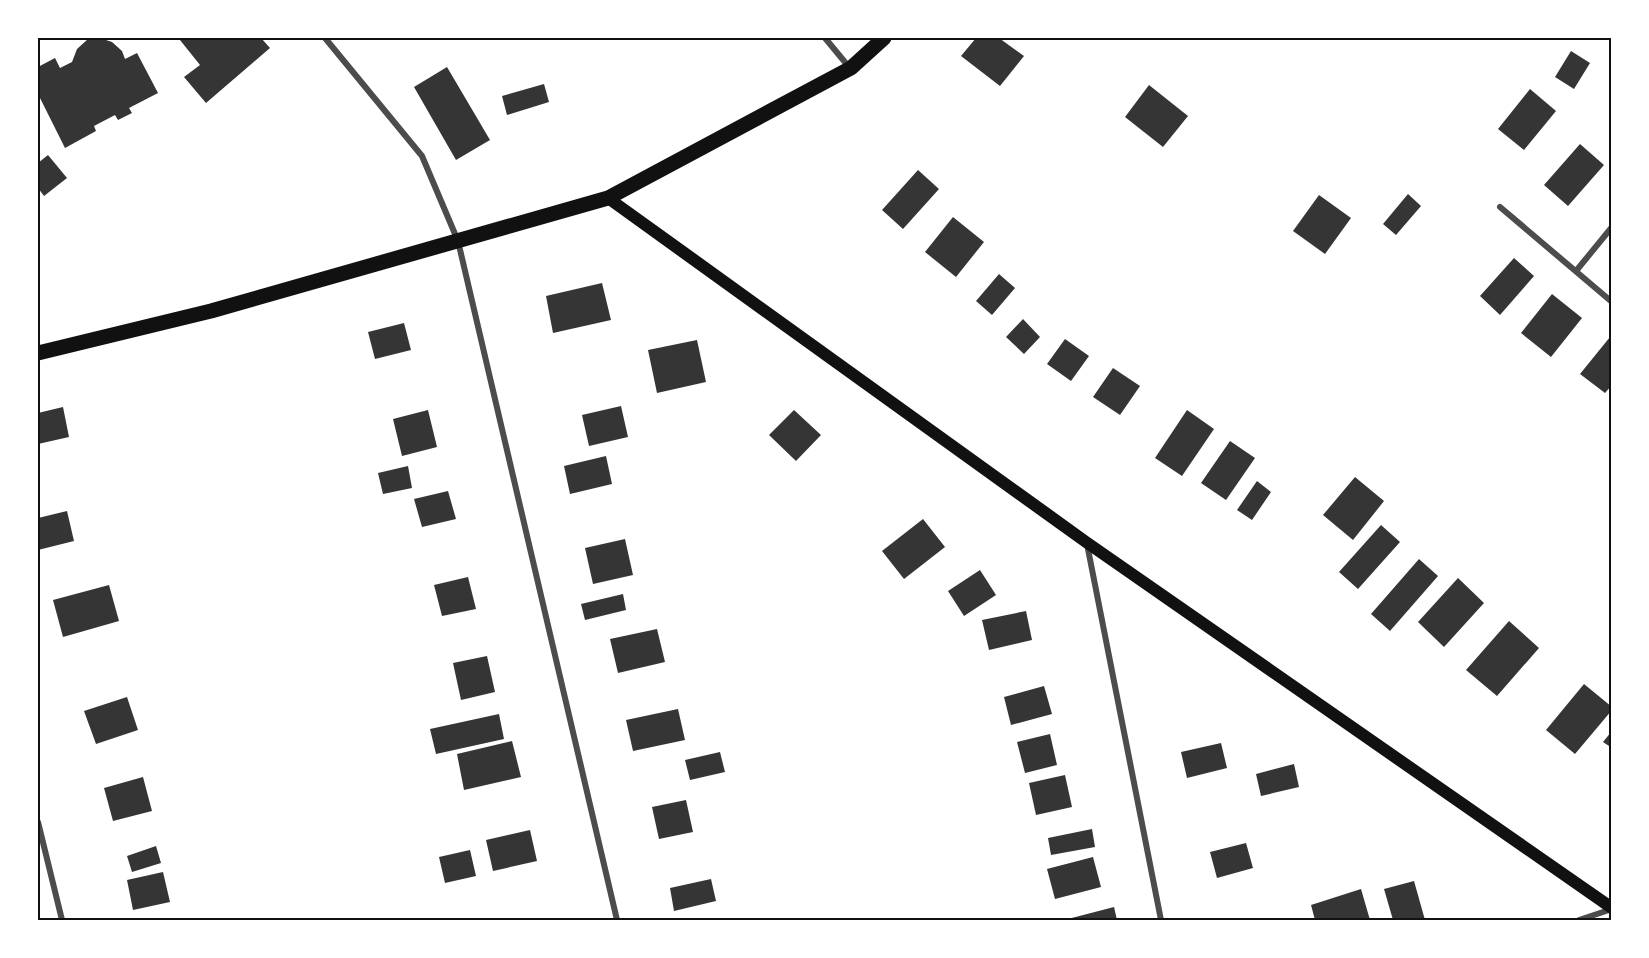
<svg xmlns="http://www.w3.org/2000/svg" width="1649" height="958" font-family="Inter,sans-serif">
<rect width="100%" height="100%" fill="#fff"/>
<path fill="#353535" d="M 100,38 L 112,42 L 122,51 L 125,59 L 137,53 L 158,93 L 129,108 L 132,113 L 118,120 L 115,115 L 94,126 L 96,131 L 65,148 L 38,94 L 38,67 L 55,58 L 60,68 L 72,62 L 77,49 L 88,39 Z
M 183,38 L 261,38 L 270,48 L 206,103 L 184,77 L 200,65 L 180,40 Z
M 976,38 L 999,38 L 1024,56 L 1000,86 L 961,56 Z
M 1571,51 L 1590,63 L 1574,89 L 1555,77 Z
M 447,67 L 490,140 L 456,160 L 414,87 Z
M 544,84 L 549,102 L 507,115 L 502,96 Z
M 1149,85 L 1188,116 L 1163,147 L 1125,117 Z
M 1530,89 L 1556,111 L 1524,150 L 1498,129 Z
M 1580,144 L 1604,165 L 1568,206 L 1544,185 Z
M 48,155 L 67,178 L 44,196 L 38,188 L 38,163 Z
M 918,170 L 939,189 L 903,229 L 882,210 Z
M 1408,194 L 1421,206 L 1396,235 L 1383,224 Z
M 1319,195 L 1351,218 L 1325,254 L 1293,231 Z
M 953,217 L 984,242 L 956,277 L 925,252 Z
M 1514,258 L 1534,276 L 1500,315 L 1480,296 Z
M 999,274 L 1015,288 L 992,315 L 976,301 Z
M 602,283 L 611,320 L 553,333 L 546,296 Z
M 1552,294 L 1582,318 L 1551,357 L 1521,333 Z
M 1023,319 L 1040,337 L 1024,354 L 1006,337 Z
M 404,323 L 411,350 L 375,359 L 368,332 Z
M 1610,337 L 1612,385 L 1605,393 L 1580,374 Z
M 1065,339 L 1089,356 L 1071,381 L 1047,364 Z
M 697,340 L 706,382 L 657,393 L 648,350 Z
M 1113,368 L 1140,386 L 1120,415 L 1093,397 Z
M 621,406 L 628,437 L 589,446 L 582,415 Z
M 63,407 L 69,437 L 38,444 L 38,413 Z
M 428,410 L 437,447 L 402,456 L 393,419 Z
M 794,410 L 821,435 L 796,461 L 769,435 Z
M 1187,410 L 1214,429 L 1182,476 L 1155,458 Z
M 1230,441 L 1255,458 L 1226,500 L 1201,483 Z
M 606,456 L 612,484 L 570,494 L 564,466 Z
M 408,466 L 412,488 L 383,494 L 378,473 Z
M 1355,477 L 1384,501 L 1353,540 L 1323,515 Z
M 1257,481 L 1271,492 L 1252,520 L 1237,510 Z
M 448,491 L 456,519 L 422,527 L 414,499 Z
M 67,511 L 74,541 L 38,550 L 38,518 Z
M 923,519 L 945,547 L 904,579 L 882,551 Z
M 1381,525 L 1400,542 L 1358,589 L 1339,572 Z
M 625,539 L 633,575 L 593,584 L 585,548 Z
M 1419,559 L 1438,576 L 1390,631 L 1371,614 Z
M 980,570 L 996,595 L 964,616 L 948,591 Z
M 468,577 L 476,609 L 442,616 L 434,585 Z
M 1458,578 L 1484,603 L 1444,647 L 1418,622 Z
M 109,585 L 119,621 L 63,637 L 53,600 Z
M 623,594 L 626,610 L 585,620 L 581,604 Z
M 1026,611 L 1032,640 L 989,650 L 982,620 Z
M 1509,621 L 1539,648 L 1497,696 L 1466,670 Z
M 657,629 L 665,662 L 618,673 L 610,639 Z
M 487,656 L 495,692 L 461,700 L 453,663 Z
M 1584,684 L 1612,707 L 1612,710 L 1575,754 L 1546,730 Z
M 1044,686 L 1052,714 L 1011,725 L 1004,697 Z
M 127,697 L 138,730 L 96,744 L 84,711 Z
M 678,709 L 685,740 L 633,751 L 626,720 Z
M 499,714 L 504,739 L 436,754 L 430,729 Z
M 1612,731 L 1612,748 L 1603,742 Z
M 1050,734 L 1057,765 L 1025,773 L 1017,742 Z
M 512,741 L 521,777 L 464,790 L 457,754 Z
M 1221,743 L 1227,768 L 1187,778 L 1181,752 Z
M 720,752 L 725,772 L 690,780 L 685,760 Z
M 1294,764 L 1299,787 L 1261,796 L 1256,774 Z
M 1065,775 L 1072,807 L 1036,815 L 1029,783 Z
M 143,777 L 152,811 L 113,821 L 104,788 Z
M 686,800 L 693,832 L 659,839 L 652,807 Z
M 1092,829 L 1095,847 L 1051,855 L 1048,838 Z
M 530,830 L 537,861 L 493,871 L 486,840 Z
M 1246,843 L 1253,868 L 1217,878 L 1210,852 Z
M 156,846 L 161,863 L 132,872 L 127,856 Z
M 470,850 L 476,876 L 445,883 L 439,857 Z
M 1093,857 L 1101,887 L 1055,899 L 1047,869 Z
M 163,872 L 170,902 L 133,910 L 127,880 Z
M 711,879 L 716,901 L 674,911 L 670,888 Z
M 1414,881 L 1425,920 L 1393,920 L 1384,889 Z
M 1361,889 L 1370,920 L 1315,920 L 1311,905 Z
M 1114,907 L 1117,920 L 1064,920 Z"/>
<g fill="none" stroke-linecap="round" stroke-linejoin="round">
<path stroke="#4c4c4c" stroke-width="6" d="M 325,38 L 422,156 L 458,241 L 617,920
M 825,38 L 849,67
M 1500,207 L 1612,302
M 1576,271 L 1612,227
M 1087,544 L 1161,920
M 38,822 L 62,920
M 1579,920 L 1612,909"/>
<path stroke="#111" stroke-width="12" d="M 608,198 L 1086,542 L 1612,908"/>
<path stroke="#111" stroke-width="15" d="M 38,353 L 211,311 L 608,198 L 851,68 L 884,38"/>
</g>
<rect width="1649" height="958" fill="none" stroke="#ffffff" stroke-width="78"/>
<rect x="39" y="39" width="1571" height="880" fill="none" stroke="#111" stroke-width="2"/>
</svg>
